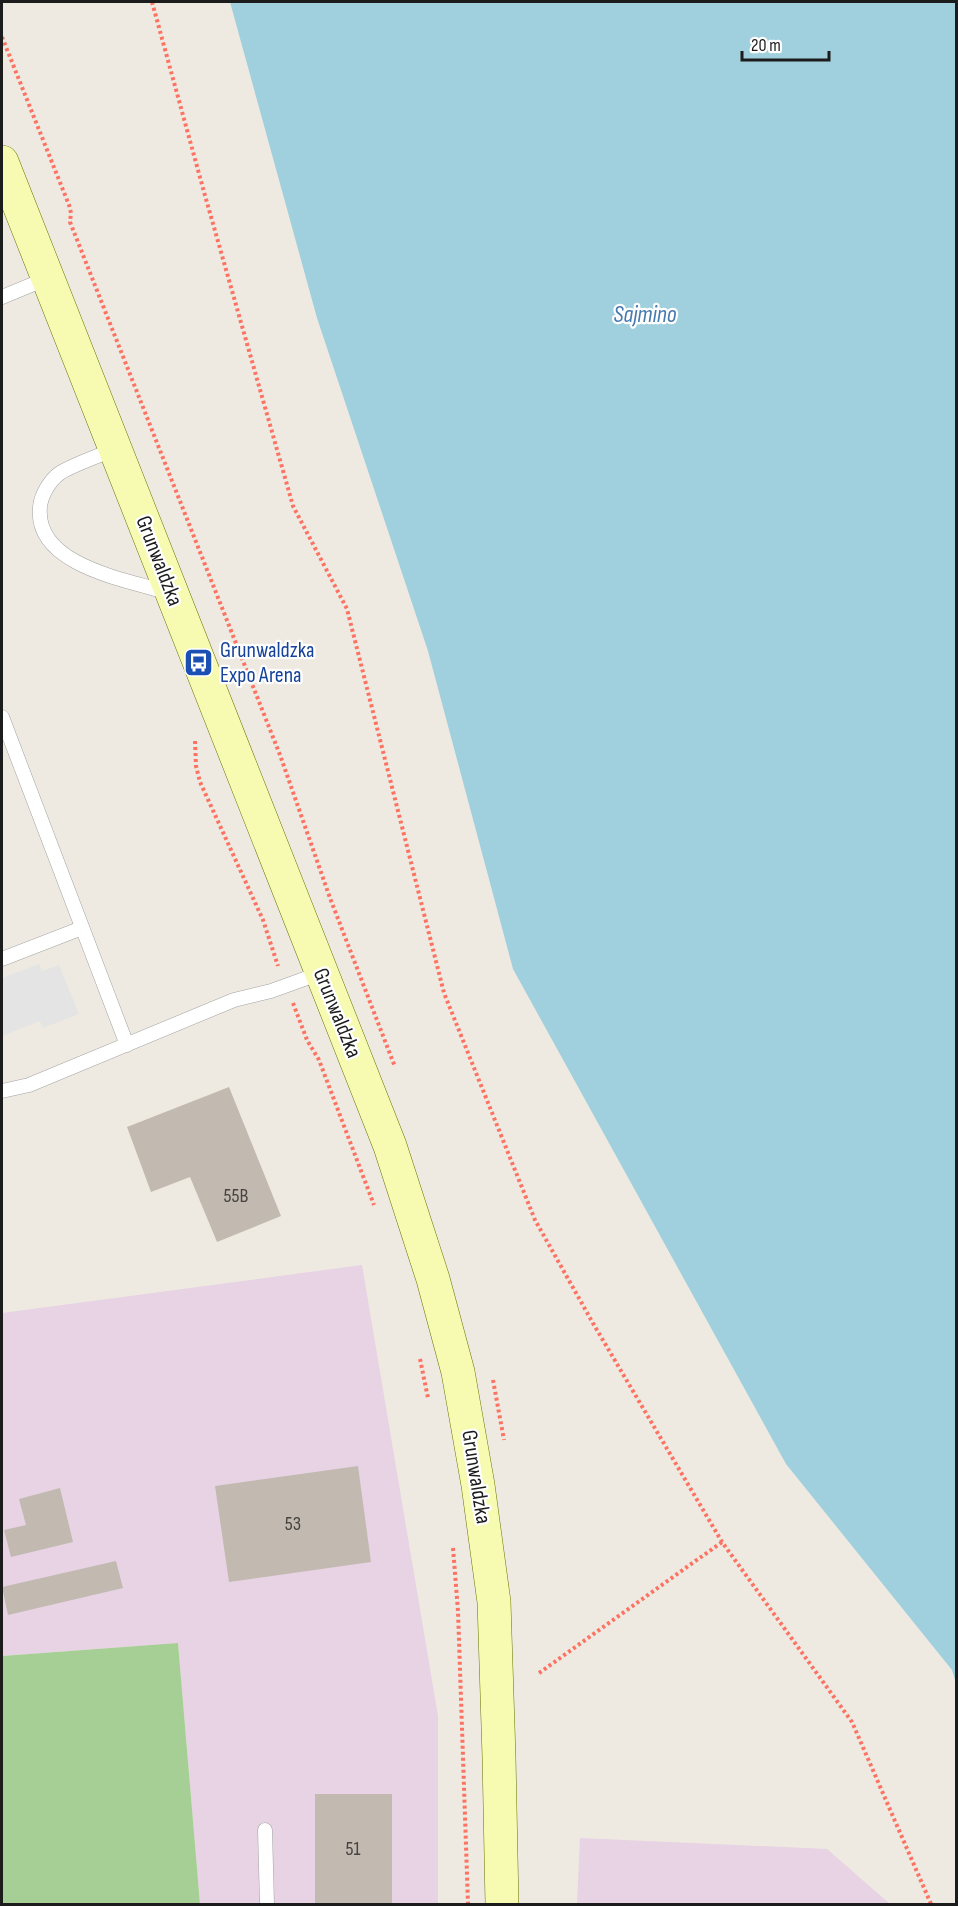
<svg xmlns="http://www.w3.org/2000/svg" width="958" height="1906" font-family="'Sofia Sans Condensed',sans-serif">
<rect width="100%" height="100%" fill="#eeeae1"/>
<path fill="#e7d3e3" d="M 362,1265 L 438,1716 L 438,1904 L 200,1904 L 178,1643 L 2,1656 L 2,1313 Z
M 580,1838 L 827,1849 L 890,1904 L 577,1904 Z"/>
<path fill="#a6cf95" d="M 178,1643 L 200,1904 L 2,1904 L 2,1656 Z"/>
<path fill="#e4e4e4" d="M 39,964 L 42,971 L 59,965 L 79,1014 L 43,1028 L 40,1021 L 2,1036 L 2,978 Z"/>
<path fill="#a0cfdd" d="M 230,2 L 956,2 L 956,1683 L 952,1670 L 786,1464 L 513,969 L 428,651 L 317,318 Z"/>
<path fill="#c2b9b1" d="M 229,1087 L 281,1216 L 217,1242 L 190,1177 L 151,1192 L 127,1127 Z
M 358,1466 L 371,1562 L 229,1582 L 215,1486 Z
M 60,1488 L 73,1542 L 11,1557 L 4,1530 L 26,1525 L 19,1499 Z
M 116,1561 L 123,1588 L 8,1615 L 2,1587 Z
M 315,1794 L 392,1794 L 392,1904 L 315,1904 Z"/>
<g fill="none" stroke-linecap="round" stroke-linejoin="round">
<defs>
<path id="service" d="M 2,297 L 48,278
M 115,449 C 101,455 72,465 60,473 C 50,480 41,495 40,507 C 34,566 128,580 170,593
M 2,717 L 127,1045
M 2,959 L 82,928
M 2,1091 L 29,1085 L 234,1000 L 271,991 L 321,973
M 265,1830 L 267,1904"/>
<path id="secondary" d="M 2,162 L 390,1146 L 433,1279 L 458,1372 L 478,1485 L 494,1602 L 499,1757 L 502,1904"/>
</defs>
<use href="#service" stroke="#a3a3a3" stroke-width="15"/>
<use href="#secondary" stroke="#687402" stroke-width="34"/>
<path stroke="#fd7363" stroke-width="4" stroke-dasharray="3 3" stroke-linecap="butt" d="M 152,2 L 204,192 L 293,506 L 347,609 L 444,993 L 535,1220 L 594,1325 L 722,1542 L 852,1722 L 931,1904
M 2,37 L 69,205 L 71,213 L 70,222 L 280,755 L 330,898 L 395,1067
M 195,741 L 196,766 L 200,782 L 263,920 L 278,966
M 293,1003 L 307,1040 L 319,1060 L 374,1205
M 420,1359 L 428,1398
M 493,1380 L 504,1440
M 453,1548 L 458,1611 L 468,1904
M 539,1673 L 722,1542"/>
<use href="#service" stroke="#fff" stroke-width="14"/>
<use href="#secondary" stroke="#f7fbb2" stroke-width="33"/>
</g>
<defs>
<symbol id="bus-square" viewBox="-11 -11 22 22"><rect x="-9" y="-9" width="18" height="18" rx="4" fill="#1a4fb4" stroke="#fff"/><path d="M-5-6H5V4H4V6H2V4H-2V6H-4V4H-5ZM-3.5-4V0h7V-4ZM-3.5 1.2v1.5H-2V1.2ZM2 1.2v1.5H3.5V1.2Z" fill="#fff"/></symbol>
</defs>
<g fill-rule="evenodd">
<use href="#bus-square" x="182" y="646" width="33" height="33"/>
</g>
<g text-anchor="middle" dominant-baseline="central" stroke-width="4.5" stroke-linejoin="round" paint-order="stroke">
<g font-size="20" fill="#464341">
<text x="236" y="1196">55B</text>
<text x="293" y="1524">53</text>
<text x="353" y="1849">51</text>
</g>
<g font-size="22" fill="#1c1c1c" stroke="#fff">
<text transform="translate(159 561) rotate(69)">Grunwaldzka</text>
<text transform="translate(337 1013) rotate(68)">Grunwaldzka</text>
<text transform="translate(476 1477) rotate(81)">Grunwaldzka</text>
</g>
<g font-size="22" fill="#164399" stroke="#fff" text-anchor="start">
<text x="220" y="650">Grunwaldzka<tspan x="220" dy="25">Expo Arena</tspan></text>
</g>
<g font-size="24" font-style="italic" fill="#477aae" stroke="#fff">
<text x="645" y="314">Sajmino</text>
</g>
</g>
<rect width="958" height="1906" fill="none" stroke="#1c1c1c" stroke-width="6"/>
<path d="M742 51v9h87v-9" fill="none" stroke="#1c1c1c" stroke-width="3"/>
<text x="751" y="51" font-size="18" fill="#1c1c1c" stroke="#ffffff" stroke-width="4.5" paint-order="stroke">20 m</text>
</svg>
